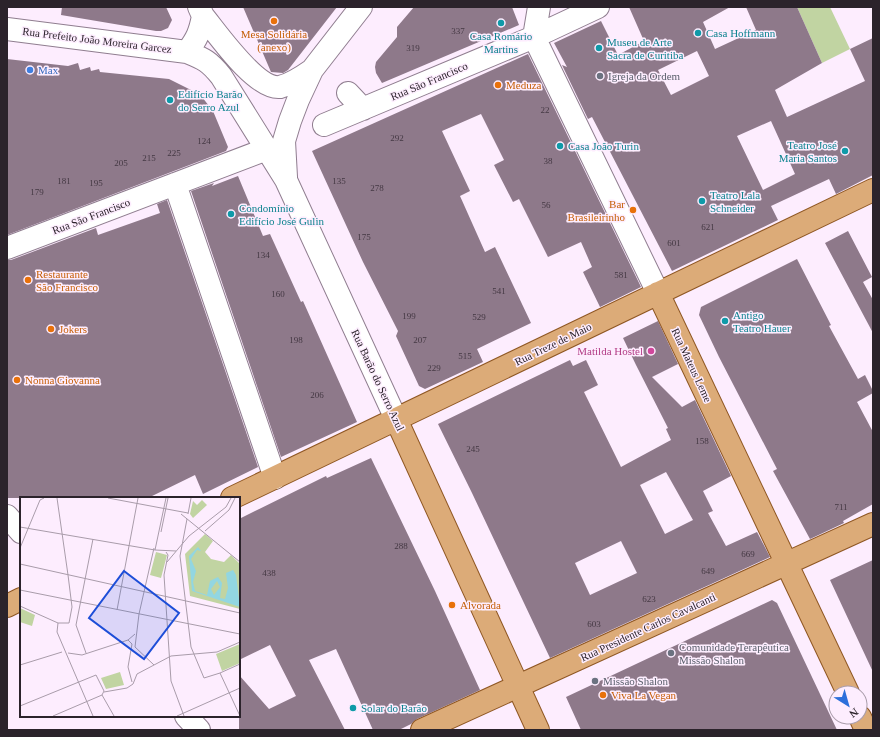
<svg xmlns="http://www.w3.org/2000/svg" width="880" height="737" font-family="'Times New Roman',serif">
<rect width="100%" height="100%" fill="#fdedfe"/>
<path fill="#c1d4a2" d="M 797,7 L 806,8 L 830,7 L 850,49 L 822,63 Z"/>
<path fill="#8e798a" fill-rule="evenodd" d="M 62,7 L 166,7 L 172,20 L 168,28 L 161,31 L 156,31 L 61,15 Z
M 243,7 L 337,7 L 288,70 L 283,73 L 271,72 Z
M 414,7 L 512,7 L 519,25 L 382,83 L 376,73 L 375,67 L 376,62 L 397,37 L 397,27 Z
M 629,7 L 730,7 L 703,22 L 715,49 L 756,30 L 746,7 L 797,7 L 822,63 L 775,90 L 787,117 L 865,81 L 850,49 L 873,38 L 873,175 L 836,194 L 829,179 L 771,206 L 778,220 L 672,271 L 592,117 L 588,119 L 562,65 L 567,67 L 554,43 L 601,21 L 618,55 L 644,41 ZM 697,51 L 709,76 L 671,95 L 658,70 ZM 771,121 L 795,174 L 763,190 L 737,136 Z
M 528,54 L 641,287 L 600,307 L 583,272 L 592,267 L 581,242 L 548,257 L 519,199 L 513,202 L 494,165 L 504,160 L 481,114 L 442,131 L 470,191 L 460,196 L 485,252 L 495,247 L 531,323 L 477,349 L 483,362 L 425,389 L 419,386 L 396,336 L 398,331 L 363,262 L 312,151 Z
M 7,59 L 68,66 L 78,63 L 80,70 L 90,67 L 91,71 L 99,69 L 100,72 L 169,79 L 191,90 L 202,97 L 213,111 L 228,147 L 226,151 L 7,235 Z
M 238,176 L 263,236 L 270,234 L 301,302 L 303,301 L 357,422 L 281,457 L 191,191 L 214,183 L 212,186 Z
M 167,200 L 258,467 L 203,494 L 195,475 L 148,498 L 7,498 L 7,260 L 11,260 L 96,228 L 98,235 L 160,213 L 157,204 Z
M 848,231 L 872,277 L 863,282 L 873,300 L 873,333 L 825,243 Z
M 797,259 L 831,325 L 829,326 L 858,379 L 865,375 L 873,391 L 873,393 L 857,402 L 873,432 L 873,504 L 843,521 L 844,523 L 810,539 L 773,471 L 777,469 L 719,357 L 699,315 L 701,307 Z
M 658,321 L 678,364 L 652,377 L 682,407 L 695,400 L 731,476 L 703,491 L 713,511 L 708,513 L 726,546 L 757,532 L 770,557 L 550,658 L 472,493 L 438,424 L 570,360 L 573,366 L 586,360 L 598,385 L 584,392 L 621,467 L 671,440 L 666,429 L 668,428 L 636,365 L 623,338 ZM 666,472 L 693,520 L 665,534 L 640,485 ZM 621,541 L 637,573 L 590,595 L 575,563 Z
M 371,458 L 435,591 L 480,690 L 417,719 L 411,724 L 399,730 L 373,730 L 336,649 L 309,660 L 345,730 L 239,730 L 239,675 L 269,709 L 296,696 L 270,645 L 239,660 L 239,519 L 326,476 L 327,478 Z
M 873,560 L 873,672 L 830,580 Z
M 772,600 L 777,603 L 837,730 L 581,730 L 566,697 Z"/>
<g fill="none" stroke-linecap="round" stroke-linejoin="round">
<defs>
<path id="minor" d="M 199,7 L 203,16 C 217,33 256,90 280,87 C 292,84 302,77 312,70
M 7,29 L 187,52 C 204,59 209,61 221,76 L 286,180 L 396,419
M 534,37 L 658,293
M 534,37 L 539,7
M 187,52 C 197,39 200,32 203,16
M 348,93 L 363,109
M 324,125 L 534,37 L 598,7
M 286,177 L 284,141 L 290,121 L 298,100 L 312,70 L 361,7
M 175,184 L 275,478
M 7,248 L 267,149
M 7,516 L 21,532
M 186,716 L 199,730"/>
<path id="major" d="M 658,293 L 848,693
M 396,419 L 538,730
M 232,498 L 873,190
M 7,606 L 21,599
M 860,717 L 866,730
M 422,730 L 873,524"/>
</defs>
<use href="#minor" stroke="#907e90" stroke-width="24"/>
<use href="#major" stroke="#8f5723" stroke-width="24"/>
<use href="#minor" stroke="#fff" stroke-width="22"/>
<use href="#major" stroke="#dcab78" stroke-width="22"/>
</g>
<g fill="#e8710a" stroke="#fdedfe" stroke-width="1.5">
<circle cx="274" cy="21" r="4"/>
<circle cx="498" cy="85" r="4"/>
<circle cx="633" cy="210" r="4"/>
<circle cx="28" cy="280" r="4"/>
<circle cx="51" cy="329" r="4"/>
<circle cx="17" cy="380" r="4"/>
<circle cx="452" cy="605" r="4"/>
<circle cx="603" cy="695" r="4"/>
</g>
<g fill="#0f9aa8" stroke="#fdedfe" stroke-width="1.5">
<circle cx="501" cy="23" r="4"/>
<circle cx="698" cy="33" r="4"/>
<circle cx="599" cy="48" r="4"/>
<circle cx="170" cy="100" r="4"/>
<circle cx="560" cy="146" r="4"/>
<circle cx="845" cy="151" r="4"/>
<circle cx="702" cy="201" r="4"/>
<circle cx="231" cy="214" r="4"/>
<circle cx="725" cy="321" r="4"/>
<circle cx="353" cy="708" r="4"/>
</g>
<circle fill="#3f7fe0" stroke="#fdedfe" stroke-width="1.5" cx="30" cy="70" r="4"/>
<g fill="#6b7280" stroke="#fdedfe" stroke-width="1.5">
<circle cx="600" cy="76" r="4"/>
<circle cx="671" cy="653" r="4"/>
<circle cx="595" cy="681" r="4"/>
</g>
<circle fill="#d1479c" stroke="#fdedfe" stroke-width="1.5" cx="651" cy="351" r="4"/>
<g text-anchor="middle" dominant-baseline="central" stroke-width="3" stroke-linejoin="round" paint-order="stroke">
<g font-size="9" fill="#443843">
<text x="458" y="31">337</text>
<text x="413" y="48">319</text>
<text x="545" y="110">22</text>
<text x="397" y="138">292</text>
<text x="204" y="141">124</text>
<text x="174" y="153">225</text>
<text x="149" y="158">215</text>
<text x="548" y="161">38</text>
<text x="121" y="163">205</text>
<text x="64" y="181">181</text>
<text x="339" y="181">135</text>
<text x="96" y="183">195</text>
<text x="377" y="188">278</text>
<text x="37" y="192">179</text>
<text x="546" y="205">56</text>
<text x="708" y="227">621</text>
<text x="364" y="237">175</text>
<text x="674" y="243">601</text>
<text x="263" y="255">134</text>
<text x="621" y="275">581</text>
<text x="499" y="291">541</text>
<text x="278" y="294">160</text>
<text x="409" y="316">199</text>
<text x="479" y="317">529</text>
<text x="296" y="340">198</text>
<text x="420" y="340">207</text>
<text x="465" y="356">515</text>
<text x="434" y="368">229</text>
<text x="317" y="395">206</text>
<text x="702" y="441">158</text>
<text x="473" y="449">245</text>
<text x="841" y="507">711</text>
<text x="401" y="546">288</text>
<text x="748" y="554">669</text>
<text x="708" y="571">649</text>
<text x="269" y="573">438</text>
<text x="649" y="599">623</text>
<text x="594" y="624">603</text>
</g>
<g font-size="11" fill="#0d838f" stroke="#fdedfe" text-anchor="start">
<text x="706" y="33">Casa Hoffmann</text>
<text x="501" y="36" text-anchor="middle">Casa Romário<tspan x="501" dy="13">Martins</tspan></text>
<text x="607" y="42">Museu de Arte<tspan x="607" dy="13">Sacra de Curitiba</tspan></text>
<text x="178" y="94">Edifício Barão<tspan x="178" dy="13">do Serro Azul</tspan></text>
<text x="837" y="145" text-anchor="end">Teatro José<tspan x="837" dy="13">Maria Santos</tspan></text>
<text x="568" y="146">Casa João Turin</text>
<text x="710" y="195">Teatro Lala<tspan x="710" dy="13">Schneider</tspan></text>
<text x="239" y="208">Condomínio<tspan x="239" dy="13">Edifício José Gulin</tspan></text>
<text x="733" y="315">Antigo<tspan x="733" dy="13">Teatro Hauer</tspan></text>
<text x="361" y="708">Solar do Barão</text>
</g>
<g font-size="11" fill="#c56008" stroke="#fdedfe" text-anchor="start">
<text x="274" y="34" text-anchor="middle">Mesa Solidária<tspan x="274" dy="13">(anexo)</tspan></text>
<text x="506" y="85">Meduza</text>
<text x="625" y="204" text-anchor="end">Bar<tspan x="625" dy="13">Brasileirinho</tspan></text>
<text x="36" y="274">Restaurante<tspan x="36" dy="13">São Francisco</tspan></text>
<text x="59" y="329">Jokers</text>
<text x="25" y="380">Nonna Giovanna</text>
<text x="460" y="605">Alvorada</text>
<text x="611" y="695">Viva La Vegan</text>
</g>
<g font-size="11" fill="#2b232b" stroke="#fdedfe">
<text transform="translate(97 40) rotate(7)">Rua Prefeito João Moreira Garcez</text>
<text transform="translate(429 81) rotate(-23)">Rua São Francisco</text>
<text transform="translate(91 216) rotate(-21)">Rua São Francisco</text>
<text transform="translate(553 344) rotate(-26)">Rua Treze de Maio</text>
<text transform="translate(692 365) rotate(65)">Rua Mateus Leme</text>
<text transform="translate(378 380) rotate(65)">Rua Barão do Serro Azul</text>
<text transform="translate(648 627) rotate(-25)">Rua Presidente Carlos Cavalcanti</text>
</g>
<g font-size="11" fill="#366cbe" stroke="#fdedfe" text-anchor="start">
<text x="38" y="70">Max</text>
</g>
<g font-size="11" fill="#5b616d" stroke="#fdedfe" text-anchor="start">
<text x="608" y="76">Igreja da Ordem</text>
<text x="679" y="647">Comunidade Terapêutica<tspan x="679" dy="13">Missão Shalon</tspan></text>
<text x="603" y="681">Missão Shalon</text>
</g>
<g font-size="11" fill="#b23c85" stroke="#fdedfe" text-anchor="end">
<text x="643" y="351">Matilda Hostel</text>
</g>
</g>
<g transform="translate(20 497)">
<rect width="220" height="220" fill="#fdedfe"/>
<path d="M 182,3 L 187,8 L 173,21 L 170,17 L 173,4 L 177,8 ZM 185,37 L 193,44 L 185,55 L 191,62 L 204,65 L 211,58 L 220,67 L 220,112 L 170,99 L 165,57 ZM 136,55 L 147,58 L 141,81 L 130,78 ZM 0,111 L 15,118 L 12,129 L 0,125 ZM 220,147 L 220,166 L 202,174 L 196,157 ZM 100,175 L 104,188 L 86,192 L 81,181 Z" fill="#c1d4a2"/>
<path d="M 178,50 L 181,54 L 177,53 L 171,62 L 176,74 L 173,85 L 175,94 L 187,98 L 190,84 L 198,80 L 202,86 L 200,101 L 205,102 L 208,91 L 206,76 L 213,73 L 216,78 L 220,110 L 172,94 L 169,59 ZM 197,84 L 200,90 L 194,98 L 191,92 Z" fill="#92d6e1" fill-rule="evenodd"/>
<path fill="none" stroke="#a99caa" stroke-width="1" d="M 37,1 L 48,78M 88,1 L 168,16M 161,17 L 220,65M 168,17 L 171,1M 167,22 L 160,59 L 171,150 L 184,181 L 200,176M 0,30 L 135,53 L 146,1M 185,34 L 209,13 L 215,1M 141,35 L 148,1M 0,51 L 20,3 L 24,1M 135,53 L 156,54M 146,55 L 148,58 L 144,78 L 151,184 L 164,219M 147,65 L 169,39 L 206,10 L 211,1M 0,67 L 220,116M 0,93 L 220,137M 0,109 L 38,126 L 49,126 L 52,110 L 48,78M 97,113 L 118,1M 119,117 L 134,51M 38,126 L 37,135 L 73,219M 108,143 L 112,147 L 108,170 L 112,185M 115,150 L 119,117M 115,150 L 134,168M 48,156 L 62,158 L 108,143 L 115,137M 66,156 L 56,128 L 73,42M 0,168 L 42,155M 113,187 L 117,177 L 151,159 L 197,155 L 220,145M 84,195 L 107,191 L 113,187M 82,198 L 94,219M 0,209 L 76,178 L 84,194M 33,219 L 82,198 L 84,194M 157,219 L 220,191M 220,219 L 200,176 L 220,167"/>
<path fill="#1d4ed8" fill-opacity="0.15" stroke="#1d4ed8" stroke-width="2" d="M 104,74 L 159,116 L 124,162 L 69,121 Z"/>
<rect width="220" height="220" fill="none" stroke="#2b232b" stroke-width="2"/>
</g>
<rect width="880" height="737" fill="none" stroke="#2b232b" stroke-width="16"/>
<g transform="translate(848 705) rotate(143)"><circle r="19" fill="#fdedfe" stroke="#a99caa"/>
<path d="M0-3L7 15L0 10L-7 15Z" fill="#2c6fdb"/>
<text y="-6" font-size="11" font-weight="bold" text-anchor="middle" fill="#2b232b">N</text>
</g>
</svg>
